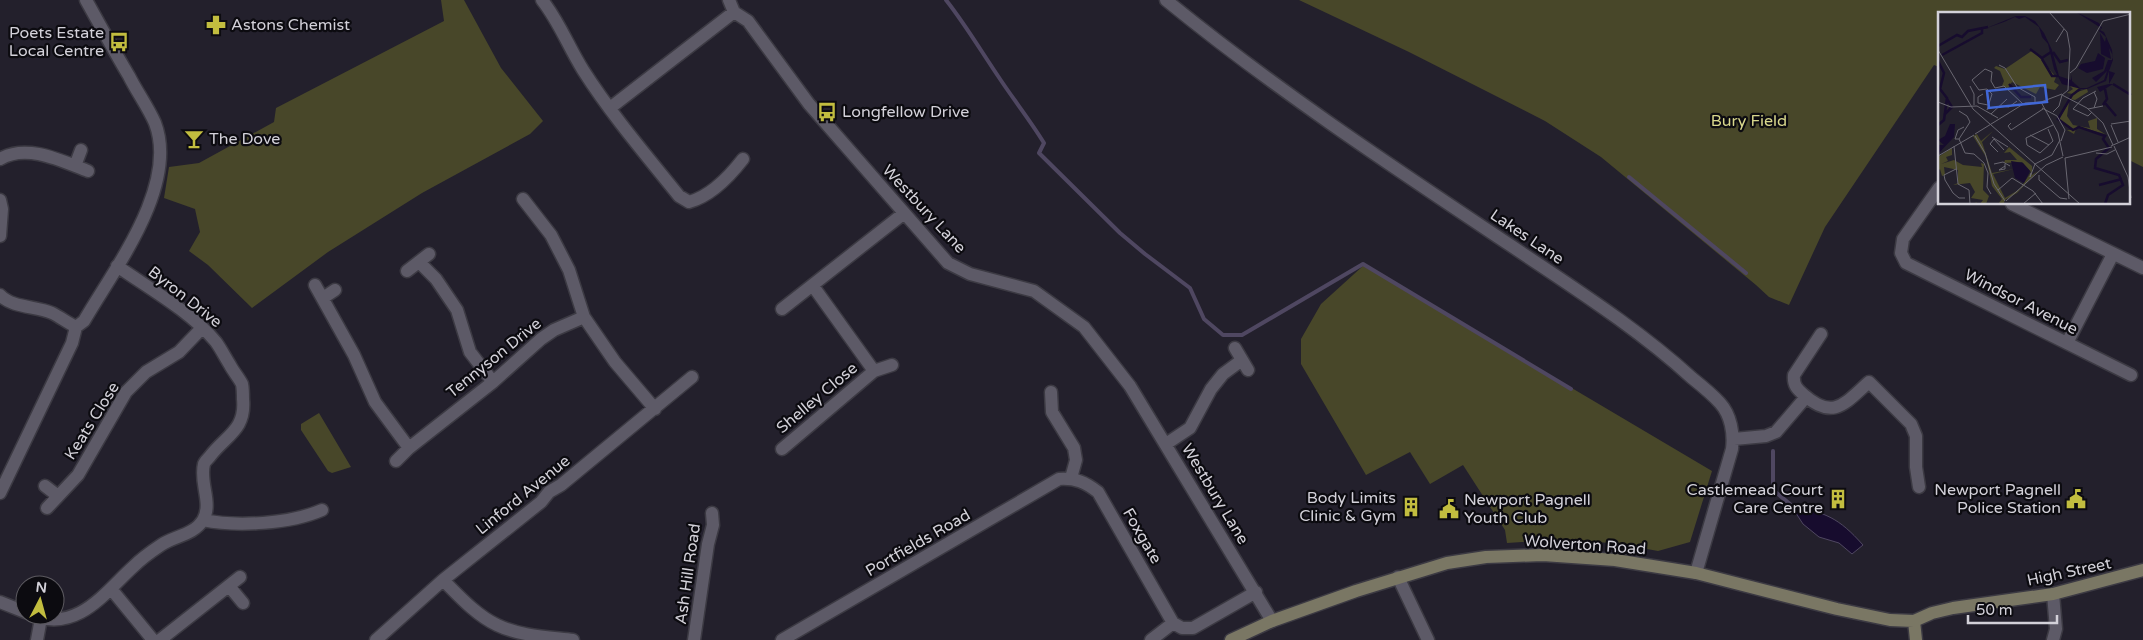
<svg xmlns="http://www.w3.org/2000/svg" width="2143" height="640" font-family="'Varela Round',sans-serif">
<rect width="100%" height="100%" fill="#23202c"/>
<path fill="#484729" d="M 441,0 L 464,0 L 501,68 L 543,121 L 530,134 L 422,193 L 328,252 L 252,308 L 208,265 L 189,251 L 200,232 L 195,209 L 164,198 L 169,167 L 199,163 L 274,122 L 276,108 L 444,21 Z
M 1299,0 L 2143,0 L 2143,167 L 2129,160 L 2129,14 L 1939,14 L 1939,67 L 1934,65 L 1825,227 L 1789,305 L 1769,297 L 1756,285 L 1601,157 L 1545,121 L 1409,52 Z
M 1364,265 L 1712,471 L 1690,542 L 1658,551 L 1620,544 L 1564,539 L 1507,543 L 1505,530 L 1463,465 L 1430,484 L 1410,452 L 1366,475 L 1301,364 L 1301,339 L 1321,304 Z
M 319,413 L 351,467 L 332,473 L 328,471 L 301,430 L 301,424 Z"/>
<path fill="#170c2e" stroke="#4f4761" d="M 1790,504 C 1827,514 1838,517 1863,545 L 1852,554 L 1839,543 L 1819,537 L 1803,524 Z"/>
<g fill="none" stroke-linecap="round" stroke-linejoin="round">
<path stroke="#4f4761" stroke-width="4" d="M 946,0 C 965,24 981,51 998,76 C 1013,99 1030,120 1044,143 L 1039,153 L 1120,233 L 1145,254 L 1190,288 L 1204,319 L 1223,335 L 1242,335 L 1363,264 L 1571,389
M 1629,177 L 1746,273
M 1773,451 L 1773,490 L 1790,504"/>
<defs>
<path id="street" d="M 542,0 C 560,23 568,46 583,70 C 611,114 646,155 679,196 L 689,202 C 711,196 729,177 743,159
M 729,0 L 734,12 L 748,21 L 809,104 L 948,263 L 970,274 L 1034,291 L 1084,327 L 1130,386 L 1272,621
M 1166,0 C 1275,89 1393,167 1510,245 C 1572,287 1636,327 1692,378 C 1702,386 1712,394 1720,403 C 1731,415 1734,434 1732,449 L 1696,573
M 610,108 L 734,12
M 0,159 C 27,143 62,161 88,171
M 75,166 L 81,150
M 1939,188 L 1903,239 L 1901,253 L 1906,263 L 2131,375
M 523,199 L 551,235 L 569,270 L 584,317 L 615,362 L 655,409
M 0,200 L 2,209 L 0,236
M 2012,204 L 2143,268
M 419,262 L 436,279 L 457,310 L 470,352 L 493,382
M 407,271 L 429,254
M 315,285 L 354,355 L 375,402 L 409,448
M 813,286 L 874,371
M 0,295 C 12,308 36,306 52,313 C 60,317 68,323 76,327
M 323,298 L 335,290
M 782,309 L 903,214
M 1821,334 L 1794,375 C 1793,385 1797,389 1804,395 C 1834,421 1845,403 1869,382 L 1911,424 L 1916,436 L 1916,467 L 1919,487
M 2067,343 L 2113,254
M 1235,348 L 1248,370
M 1051,392 L 1052,412 L 1074,448 L 1076,460 L 1071,478
M 1734,439 L 1766,436 L 1776,432 L 1806,397
M 1166,444 L 1190,428 L 1211,389 L 1223,374 L 1242,360
M 782,449 L 874,371 L 892,365
M 396,461 L 409,448 L 493,382 L 541,339 L 554,330 L 584,317
M 45,486 L 58,496
M 0,493 L 72,343 L 76,327 L 84,321 C 114,269 179,186 155,123 C 148,107 137,92 129,76 C 114,51 100,25 86,0
M 47,508 L 78,475 L 126,392 L 146,372 L 179,352 L 202,328
M 203,520 C 237,527 290,524 322,510
M 1398,577 L 1428,640
M 443,580 C 459,596 476,615 497,625 C 520,636 548,637 573,640
M 229,586 L 243,603
M 112,590 L 153,640
M 2053,594 L 2056,629 L 2053,640
M 0,602 L 25,612
M 32,615 C 78,633 105,592 134,566 C 142,558 152,551 161,545 C 174,536 194,535 203,520 C 213,503 199,483 204,464 C 205,461 209,458 211,455 C 227,435 246,429 243,399 C 243,395 243,389 242,384 C 239,378 233,371 230,365 C 225,357 221,349 216,342 C 190,311 150,289 117,266
M 37,640 L 41,618
M 160,640 L 240,577
M 376,640 L 443,580 L 541,502 L 549,492 L 561,485 L 692,377
M 694,640 L 708,544 L 713,525 L 712,513
M 782,640 L 1059,479 C 1076,478 1085,482 1098,492 L 1173,623 L 1182,628 L 1193,628 L 1256,592
M 1151,640 L 1173,623"/>
<path id="secondary" d="M 1914,621 L 1916,640
M 1231,640 L 1272,621 L 1356,591 L 1447,563 L 1486,557 L 1543,555 L 1615,560 L 1696,573 L 1837,609 L 1890,620 L 1914,621 L 1932,613 L 1953,608 L 2053,594 L 2143,570"/>
</defs>
<use href="#street" stroke="#3c3a43" stroke-width="15"/>
<use href="#secondary" stroke="#3c3a43" stroke-width="15"/>
<use href="#street" stroke="#5d5a67" stroke-width="12"/>
<use href="#secondary" stroke="#7a7764" stroke-width="12"/>
</g>
<defs>
<symbol id="pharmacy-bare" viewBox="-9 -9 18 18"><path d="M-2-6h4v4h4v4h-4v4h-4v-4h-4v-4h4Z" fill="#c2bd3f" stroke="#0c0b10" stroke-width="2.5" paint-order="stroke"/></symbol>
<symbol id="bus-bare" viewBox="-9 -9 18 18"><path d="M-5-6H5V4H4V6H2V4H-2V6H-4V4H-5ZM-3.5-4V0h7V-4ZM-3.5 1.2v1.5H-2V1.2ZM2 1.2v1.5H3.5V1.2Z" fill="#c2bd3f" stroke="#0c0b10" stroke-width="2.5" paint-order="stroke"/></symbol>
<symbol id="bar-bare" viewBox="-9 -9 18 18"><path d="M-6-5H6L.8 .8V4.5H3.5V6h-7V4.5H-.8V.8Z" fill="#c2bd3f" stroke="#0c0b10" stroke-width="2.5" paint-order="stroke"/></symbol>
<symbol id="building-bare" viewBox="-9 -9 18 18"><path d="M-4-6H4V6H1V3H-1V6H-4ZM-2.5-4.3h1.7v1.8h-1.7ZM.8-4.3h1.7v1.8H.8ZM-2.5-1h1.7V.8h-1.7ZM.8-1h1.7V.8H.8Z" fill="#c2bd3f" stroke="#0c0b10" stroke-width="2.5" paint-order="stroke"/></symbol>
<symbol id="civic-bare" viewBox="-9 -9 18 18"><path d="M-.6-6.5H3V-4.5H.6V-3L4-1V1h2V6H-6V1h2V-1L-.6-3ZM-1.2 2.5V6h2.4V2.5Z" fill="#c2bd3f" stroke="#0c0b10" stroke-width="2.5" paint-order="stroke"/></symbol>
</defs>
<g fill-rule="evenodd">
<use href="#pharmacy-bare" x="202" y="11" width="28" height="28"/>
<use href="#bus-bare" x="105" y="28" width="28" height="28"/>
<use href="#bus-bare" x="813" y="98" width="28" height="28"/>
<use href="#bar-bare" x="180" y="125" width="28" height="28"/>
<use href="#building-bare" x="1824" y="485" width="28" height="28"/>
<use href="#civic-bare" x="2062" y="485" width="28" height="28"/>
<use href="#building-bare" x="1397" y="493" width="28" height="28"/>
<use href="#civic-bare" x="1435" y="495" width="28" height="28"/>
</g>
<g text-anchor="middle" dominant-baseline="central" stroke-width="4.5" stroke-linejoin="round" paint-order="stroke">
<g font-size="16" fill="#d3d1d9" stroke="#0c0b10" text-anchor="start">
<text x="231" y="25">Astons Chemist</text>
<text x="104" y="33" text-anchor="end">Poets Estate<tspan x="104" dy="18">Local Centre</tspan></text>
<text x="842" y="112">Longfellow Drive</text>
<text x="209" y="139">The Dove</text>
<text x="1823" y="490" text-anchor="end">Castlemead Court<tspan x="1823" dy="18">Care Centre</tspan></text>
<text x="2061" y="490" text-anchor="end">Newport Pagnell<tspan x="2061" dy="18">Police Station</tspan></text>
<text x="1396" y="498" text-anchor="end">Body Limits<tspan x="1396" dy="18">Clinic &amp; Gym</tspan></text>
<text x="1464" y="500">Newport Pagnell<tspan x="1464" dy="18">Youth Club</tspan></text>
</g>
<g font-size="16" fill="#d8d78c" stroke="#0c0b10">
<text x="1749" y="121">Bury Field</text>
</g>
<g font-size="16" fill="#d3d1d9" stroke="#0c0b10">
<text transform="translate(924 209) rotate(47)">Westbury Lane</text>
<text transform="translate(1527 237) rotate(34)">Lakes Lane</text>
<text transform="translate(185 297) rotate(38)">Byron Drive</text>
<text transform="translate(2021 302) rotate(27)">Windsor Avenue</text>
<text transform="translate(494 358) rotate(-39)">Tennyson Drive</text>
<text transform="translate(817 398) rotate(-40)">Shelley Close</text>
<text transform="translate(92 421) rotate(-58)">Keats Close</text>
<text transform="translate(1215 494) rotate(59)">Westbury Lane</text>
<text transform="translate(523 495) rotate(-39)">Linford Avenue</text>
<text transform="translate(1142 536) rotate(60)">Foxgate</text>
<text transform="translate(918 543) rotate(-30)">Portfields Road</text>
<text transform="translate(1585 545) rotate(4)">Wolverton Road</text>
<text transform="translate(2069 572) rotate(-12)">High Street</text>
<text transform="translate(688 574) rotate(-82)">Ash Hill Road</text>
</g>
</g>
<g transform="translate(1938 12)">
<rect width="192" height="192" fill="#23202c"/>
<path d="M 95,38 L 118,65 L 116,70 L 121,73 L 117,78 L 102,75 L 98,82 L 74,70 L 70,76 L 64,74 L 66,69 L 62,59 L 56,56 L 58,54 L 67,57 ZM 136,71 L 142,77 L 139,80 L 149,77 L 150,80 L 137,88 L 132,87 L 135,82 L 129,81 L 135,77 L 131,73 L 134,74 L 132,72 ZM 131,90 L 129,104 L 135,113 L 152,116 L 150,109 L 159,106 L 159,117 L 167,122 L 139,114 L 136,122 L 129,118 L 136,118 L 121,107 ZM 55,119 L 44,130 L 54,161 L 76,157 L 55,162 L 67,186 L 82,177 L 93,160 L 84,150 L 66,151 L 67,148 L 79,148 L 72,140 L 66,141 L 71,135 L 94,154 L 94,163 L 100,159 L 79,181 L 67,188 L 66,191 L 71,192 L 60,192 L 64,187 L 54,174 L 48,145 L 35,124 L 39,122 L 43,129 ZM 14,136 L 14,143 L 8,145 L 10,149 L 3,152 L 16,148 L 25,153 L 44,155 L 43,151 L 46,152 L 45,178 L 51,184 L 48,192 L 39,192 L 37,190 L 42,192 L 45,188 L 33,186 L 37,180 L 32,171 L 15,173 L 20,171 L 20,158 L 6,155 L 7,163 L 4,164 L 2,157 L 0,159 L 0,145 Z" fill="#484729"/>
<path d="M 138,0 L 161,11 L 164,16 L 162,18 L 166,20 L 174,38 L 175,48 L 171,59 L 177,61 L 171,72 L 175,72 L 162,80 L 159,75 L 171,72 L 171,59 L 168,69 L 149,77 L 143,77 L 124,72 L 116,57 L 110,32 L 104,25 L 101,15 L 87,5 L 81,7 L 77,5 L 66,10 L 46,17 L 78,4 L 87,4 L 97,9 L 106,21 L 114,38 L 121,64 L 133,68 L 134,63 L 134,69 L 142,76 L 149,76 L 166,68 L 169,59 L 158,70 L 154,66 L 166,59 L 170,48 L 174,48 L 175,44 L 171,36 L 173,47 L 163,42 L 162,21 L 167,30 L 168,25 L 161,19 L 163,16 ZM 160,41 L 167,46 L 165,57 L 149,61 L 140,56 L 143,52 L 157,49 ZM 12,112 L 17,112 L 16,125 L 0,142 L 0,133 L 6,133 L 0,128 L 7,124 ZM 73,149 L 85,151 L 92,159 L 86,171 L 77,166 Z" fill="#170c2e"/>
<path fill="none" stroke="#170c2e" stroke-width="2.5" d="M 0,34 L 19,23 L 24,25 L 30,19 L 50,15M 92,37 L 104,46 L 113,40M 115,40 L 122,50 L 130,48M 4,43 L 44,21 L 44,17M 104,47 L 114,64 L 120,64M 0,49 L 6,61 L 2,77 L 9,86 L 6,108 L 0,113M 71,72 L 83,85 L 93,85M 175,72 L 193,83M 142,77 L 134,83 L 120,107 L 135,118 L 141,115 L 167,124 L 165,127 L 171,136 L 158,147 L 157,156 L 181,163 L 185,173 L 170,183 L 167,192M 167,91 L 178,104M 165,93 L 169,87 L 167,77M 6,103 L 14,95 L 9,87M 161,173 L 184,167"/>
<path fill="none" stroke="#696771" stroke-width="1" d="M 111,0 L 129,20 L 132,37 L 130,78 L 124,83 L 149,96 L 165,111 L 175,133M 118,30 L 126,17M 0,38 L 35,97 L 142,192M 61,53 L 67,56 L 79,75 L 97,85 L 97,90M 132,61 L 138,56 L 165,9 L 193,2M 32,74 L 36,82 L 36,93M 45,82 L 40,85 L 40,91 L 50,93M 0,90 L 13,95 L 39,94 L 60,106M 103,90 L 120,121 L 125,144M 63,94 L 71,95 L 79,89M 104,96 L 119,104 L 127,118 L 123,129M 156,96 L 159,87 L 156,80M 150,97 L 165,94M 49,98 L 54,82 L 49,77 L 41,78 L 34,68 L 47,57 L 54,60 L 53,69 L 57,76 L 66,74 L 85,92M 21,99 L 29,104 L 32,110 L 21,127 L 27,141 L 36,142 L 46,151 L 50,161 L 49,175 L 53,182M 115,100 L 121,94 L 124,83M 154,100 L 150,104 L 135,97 L 145,86 L 158,79M 53,102 L 69,87M 73,111 L 70,114 L 73,118 L 105,97M 173,112 L 193,109M 173,113 L 180,130M 37,122 L 87,91 L 103,90 L 124,82M 92,123 L 111,133M 37,124 L 47,141 L 56,172 L 67,189M 54,125 L 70,135M 21,127 L 17,127 L 20,118 L 26,115M 16,134 L 20,172 L 31,178 L 32,192M 173,134 L 193,125M 176,134 L 190,165 L 193,186M 60,140 L 52,132 L 56,127 L 66,138M 102,141 L 89,133 L 88,126 L 115,113M 102,141 L 115,129 L 110,117M 158,141 L 169,142 L 177,138M 0,144 L 36,123M 127,146 L 131,187M 127,146 L 174,135M 56,152 L 65,150 L 72,154M 67,154 L 61,158 L 67,157 L 67,152M 18,157 L 6,163 L 7,168 L 15,181 L 21,186 L 27,186M 93,161 L 92,165 L 97,152 L 114,143 L 122,128M 101,163 L 101,168 L 122,186 L 129,187M 74,166 L 95,179 L 105,192M 60,178 L 74,166M 68,189 L 108,153 L 125,145M 85,192 L 98,181"/>
<path fill="#4168d8" fill-opacity="0.15" stroke="#4168d8" stroke-width="2.5" d="M 107,73 L 109,90 L 51,96 L 49,79 Z"/>
<rect width="192" height="192" fill="none" stroke="#d3d1d9" stroke-width="2.5"/>
</g>
<g transform="translate(40 600) rotate(6)"><circle r="24" fill="#0c0b10" stroke="#5c5a60"/>
<path d="M0-4L9 19L0 12L-9 19Z" fill="#c2bd3f"/>
<text y="-8" font-size="14" font-weight="bold" text-anchor="middle" fill="#d3d1d9">N</text>
</g>
<path d="M1968 615v8h89v-8" fill="none" stroke="#d3d1d9" stroke-width="2.5"/>
<text x="1976" y="615" font-size="15" fill="#d3d1d9" stroke="#0c0b10" stroke-width="4" paint-order="stroke">50 m</text>
</svg>
